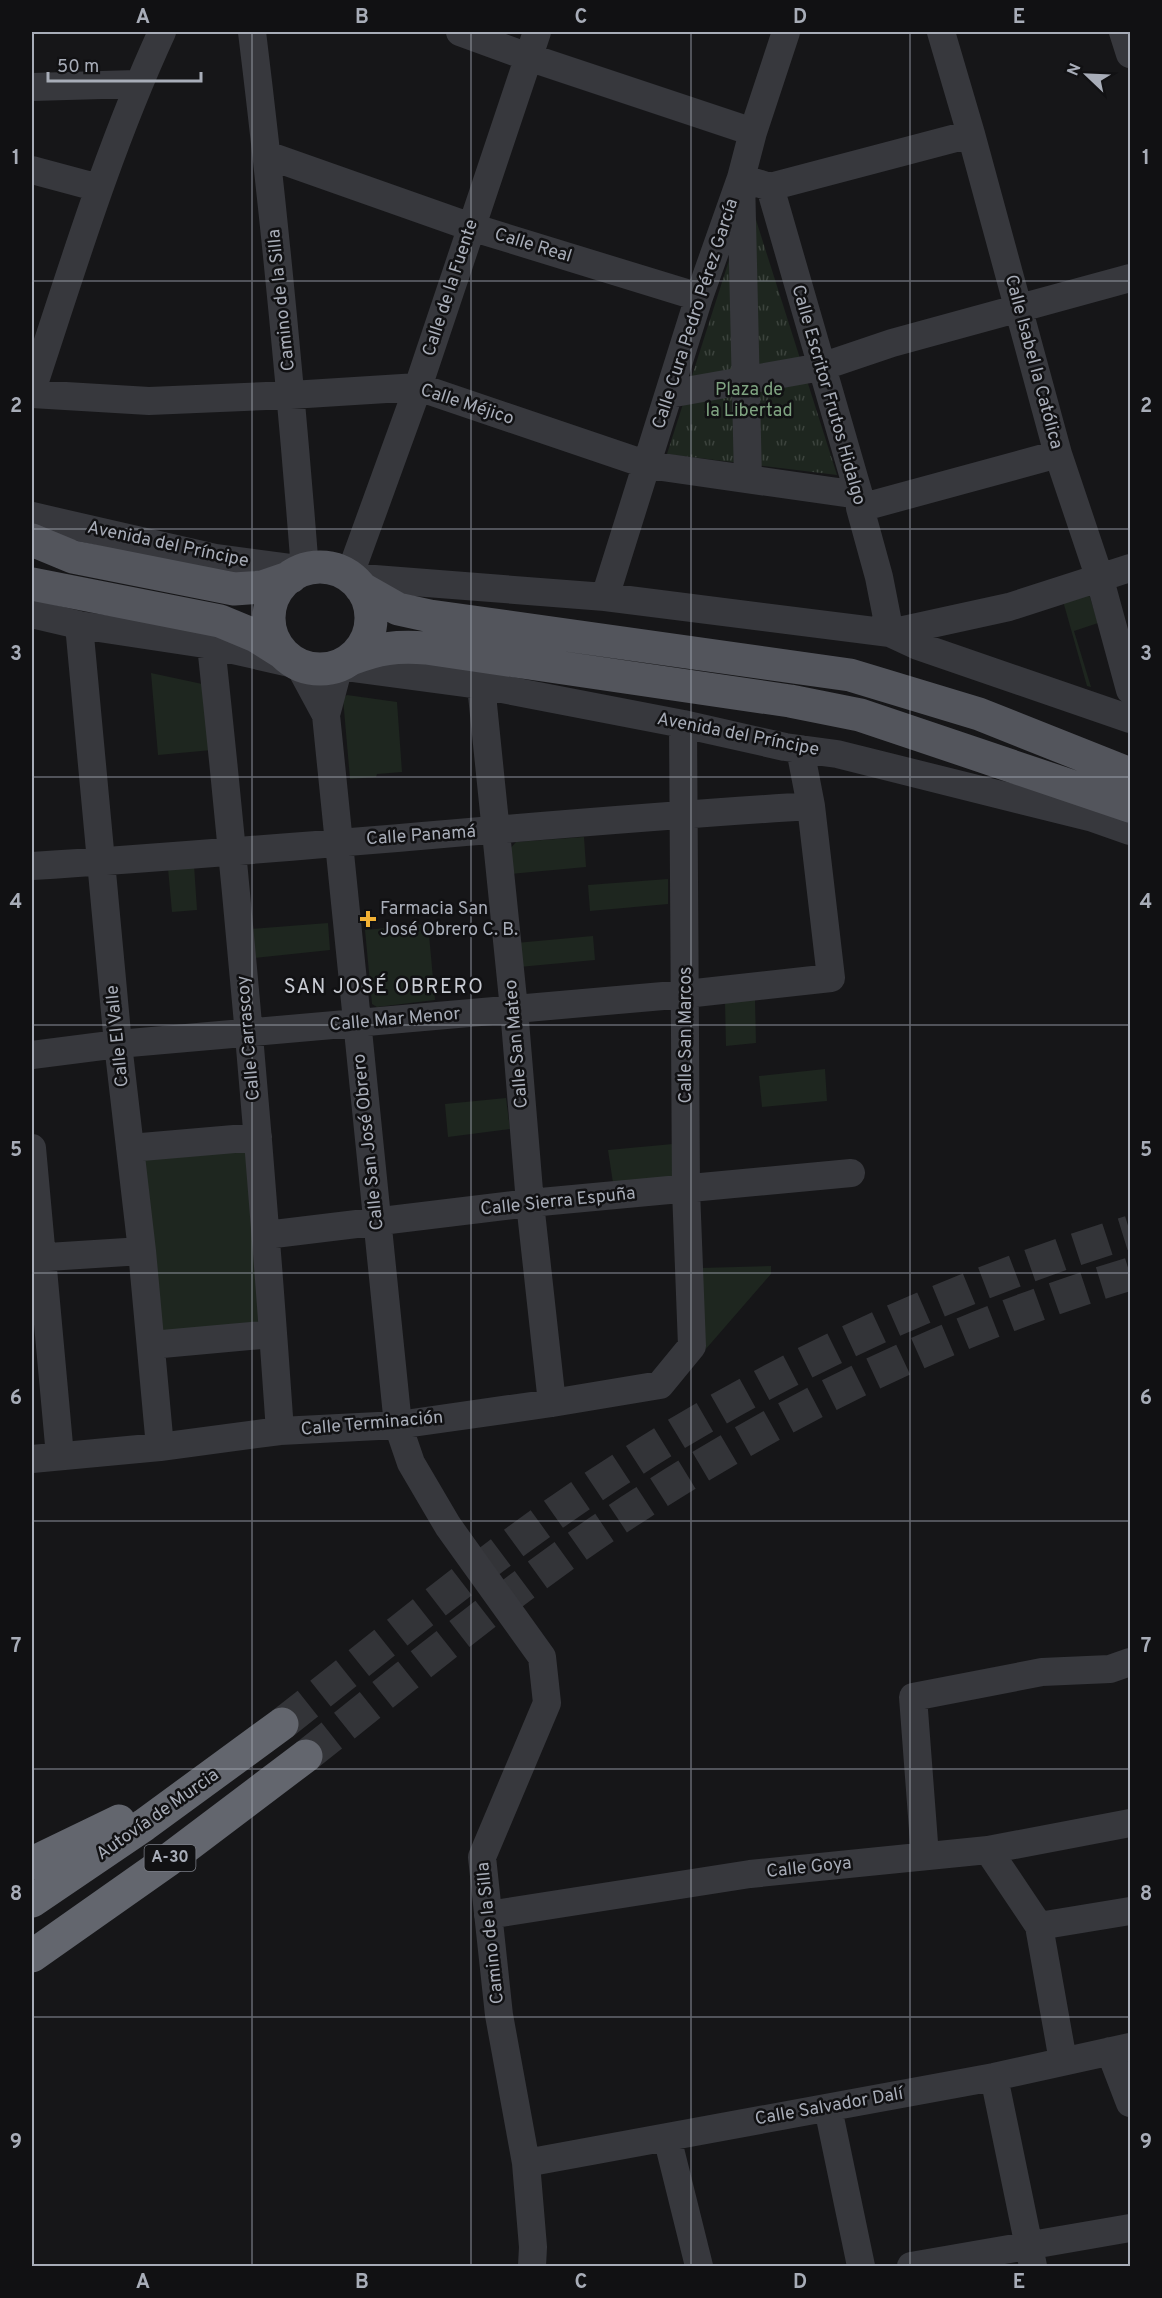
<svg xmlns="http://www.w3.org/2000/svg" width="1162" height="2298" font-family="Overpass,sans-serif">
<defs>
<pattern id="park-tufts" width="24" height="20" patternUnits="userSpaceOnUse" patternTransform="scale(1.5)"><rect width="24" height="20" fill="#1e261f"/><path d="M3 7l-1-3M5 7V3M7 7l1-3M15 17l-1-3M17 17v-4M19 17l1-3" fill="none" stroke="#3c433d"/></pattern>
</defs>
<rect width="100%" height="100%" fill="#161618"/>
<path fill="#1e261f" d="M 1089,594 L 1098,623 L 1074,631 L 1091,687 L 1087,686 L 1063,601 Z
M 151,673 L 207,685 L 212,750 L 158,755 Z
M 347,695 L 397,702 L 402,772 L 377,774 L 376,777 L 350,779 L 343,698 Z
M 584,837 L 586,867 L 510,874 L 508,851 L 516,842 Z
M 194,865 L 197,910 L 172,912 L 168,868 Z
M 668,879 L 668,904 L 590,911 L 588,885 Z
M 328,923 L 330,950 L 254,958 L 251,929 Z
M 428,924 L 435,1000 L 377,1007 L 372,1004 L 365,930 Z
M 593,936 L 595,960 L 519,967 L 516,943 Z
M 755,1000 L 756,1043 L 726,1046 L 725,1002 Z
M 825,1069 L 827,1101 L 762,1107 L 759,1076 Z
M 506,1098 L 510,1129 L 448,1137 L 445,1104 Z
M 673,1144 L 673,1181 L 613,1183 L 608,1150 Z
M 251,1148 L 265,1324 L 161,1336 L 144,1157 Z
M 771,1266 L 771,1274 L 705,1350 L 700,1268 Z"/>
<path fill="url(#park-tufts)" d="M 749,198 L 837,475 L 667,454 Z"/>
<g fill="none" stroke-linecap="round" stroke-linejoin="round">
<path stroke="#333438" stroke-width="33" stroke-dasharray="33 16" stroke-linecap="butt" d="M 282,1724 C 393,1637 501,1546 619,1470 C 777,1367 951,1287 1130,1232
M 306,1756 C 416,1669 524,1578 642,1503 C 793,1405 958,1326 1130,1274"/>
<path stroke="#37383d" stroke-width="28" d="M 460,32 L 528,57 L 753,132
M 537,32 L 418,387 L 349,577 L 605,597 L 890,633 L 918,646 L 1130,719
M 941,32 L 971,134 L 1058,454 L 1099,576 L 1130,690
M 1123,32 L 1130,54
M 32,87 L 137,84
M 267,155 L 471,227 L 699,297
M 32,170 L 99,188
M 770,187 L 971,134
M 32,390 C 72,269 109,147 162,32
M 32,394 L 149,401 L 291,395 L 418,387 L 648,465 L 859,495
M 669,394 L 821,367 L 892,343 L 1130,278
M 748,479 L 741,178 L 770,187 L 859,495 L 860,508 L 879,577 L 890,633 L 1009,607 L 1130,568
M 860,508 L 1058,454
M 32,516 L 215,558 L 305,570 C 291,390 274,211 252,32
M 605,597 L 699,297 L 741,178 L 753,132 L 786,32
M 32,614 L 79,625 L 211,645 L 299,665 L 326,715
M 79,625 L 118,1044 L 142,1251 L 160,1447
M 211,645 C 239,907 262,1169 280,1431
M 481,685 L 514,1009 L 530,1203 L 552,1403
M 32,866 C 291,850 551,822 811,806
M 32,1055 L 118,1044 L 686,994 L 831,978 L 811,806 L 800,749
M 32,1148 L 60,1456
M 130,1148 L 258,1137
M 266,1235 L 530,1203 L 851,1173
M 32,1258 L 142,1251
M 151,1345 L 273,1334
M 32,1459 L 160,1447 L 280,1431 L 398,1425 L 552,1403 L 660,1385 L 692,1346 L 686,1190 L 683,724
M 988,1850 L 1039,1926 L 1063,2061
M 925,1856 L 913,1697 L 1042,1672 L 1110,1669 L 1130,1662
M 488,1915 L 750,1874 L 988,1850 L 1130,1823
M 1039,1926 L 1130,1911
M 1110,2051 L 1130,2103
M 994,2077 L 1033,2266
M 828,2108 L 861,2266
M 667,2137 L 699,2266
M 526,2163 L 994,2077 L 1130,2047
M 532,2266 L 533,2247 L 526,2163 L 499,2015 L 482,1857 L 547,1703 L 542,1657 L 448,1526 L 411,1463 L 398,1425 L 326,715 L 339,666 L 481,685 L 683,724 L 785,747 L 837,754 L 1093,818 L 1130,831
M 911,2266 L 1130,2228"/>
<path stroke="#53555c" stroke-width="33" d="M 32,540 L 73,557 L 234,589 L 262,587 L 291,577
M269 618a51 51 0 1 1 102 0a51 51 0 1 1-102 0Z
M 32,584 L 220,621 L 256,636 L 283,653
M 361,588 L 398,609 L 430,616 L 850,675 L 979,714 L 1130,774
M 351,659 C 379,648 396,646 426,648 L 790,701 L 860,715 L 1130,806"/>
<path stroke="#63666e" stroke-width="33" d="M 32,1863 L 119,1821
M 32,1901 L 144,1825 L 282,1724
M 32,1956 L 167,1861 L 306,1756"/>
</g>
<path fill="none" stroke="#a8adb8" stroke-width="1.5" stroke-opacity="0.55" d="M 252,32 L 252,2266M 471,32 L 471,2266M 691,32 L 691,2266M 910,32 L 910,2266M 32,281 L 1130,281M 32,529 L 1130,529M 32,777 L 1130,777M 32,1025 L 1130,1025M 32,1273 L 1130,1273M 32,1521 L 1130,1521M 32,1769 L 1130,1769M 32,2017 L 1130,2017"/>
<path fill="#f2b134" stroke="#111113" stroke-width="2" d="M365 910h6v6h6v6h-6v6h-6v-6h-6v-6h6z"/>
<g text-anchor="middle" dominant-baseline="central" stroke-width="5" stroke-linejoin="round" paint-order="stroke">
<rect fill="#111113" stroke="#7b7e86" stroke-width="1.5" x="144.5" y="1845" width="51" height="26" rx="4.5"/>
<g font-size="16" font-weight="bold" fill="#a8adb8">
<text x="170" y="1858">A-30</text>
</g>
<g font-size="18" fill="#a8adb8" stroke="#111113">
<text transform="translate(533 246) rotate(17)">Calle Real</text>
<text transform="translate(451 288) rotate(-72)">Calle de la Fuente</text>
<text transform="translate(282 300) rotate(-96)">Camino de la Silla</text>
<text transform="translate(696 314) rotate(-72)">Calle Cura Pedro Pérez García</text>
<text transform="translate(1033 362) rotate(75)">Calle Isabel la Católica</text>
<text transform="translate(828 395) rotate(74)">Calle Escritor Frutos Hidalgo</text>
<text transform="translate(467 405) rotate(18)">Calle Méjico</text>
<text transform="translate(168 545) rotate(12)">Avenida del Príncipe</text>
<text transform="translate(738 735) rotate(11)">Avenida del Príncipe</text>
<text transform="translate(421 836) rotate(-4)">Calle Panamá</text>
<text transform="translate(395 1020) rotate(-5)">Calle Mar Menor</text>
<text transform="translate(686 1035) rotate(-90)">Calle San Marcos</text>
<text transform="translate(118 1036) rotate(-96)">Calle El Valle</text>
<text transform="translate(249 1038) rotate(-95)">Calle Carrascoy</text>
<text transform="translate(517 1044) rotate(-95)">Calle San Mateo</text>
<text transform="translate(369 1142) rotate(-96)">Calle San José Obrero</text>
<text transform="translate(558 1202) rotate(-6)">Calle Sierra Espuña</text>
<text transform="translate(372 1424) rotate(-5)">Calle Terminación</text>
<text transform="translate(158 1815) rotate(-35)">Autovía de Murcia</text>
<text transform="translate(809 1868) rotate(-6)">Calle Goya</text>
<text transform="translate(491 1933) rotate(-96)">Camino de la Silla</text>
<text transform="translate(829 2107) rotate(-10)">Calle Salvador Dalí</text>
</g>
<g font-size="18" fill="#7fa381" stroke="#111113">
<text x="749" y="390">Plaza de<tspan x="749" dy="21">la Libertad</tspan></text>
</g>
<g font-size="18" fill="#a8adb8" stroke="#111113" text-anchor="start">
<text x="380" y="909">Farmacia San<tspan x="380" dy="21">José Obrero C. B.</tspan></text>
</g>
<g font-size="20" letter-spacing="1.5" fill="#c9ccd4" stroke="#111113">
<text x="384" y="988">SAN JOSÉ OBRERO</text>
</g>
</g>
<rect width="1162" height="2298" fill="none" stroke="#111113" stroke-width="66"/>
<g transform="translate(1087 75) rotate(293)" stroke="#111113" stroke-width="4.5" paint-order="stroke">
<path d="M0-4.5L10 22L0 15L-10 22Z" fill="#a8adb8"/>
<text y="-9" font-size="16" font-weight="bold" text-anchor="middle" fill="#a8adb8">N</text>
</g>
<path d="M48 72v9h153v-9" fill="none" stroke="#a8adb8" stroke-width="3"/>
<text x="57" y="72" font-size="18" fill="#a8adb8" stroke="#111113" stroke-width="4.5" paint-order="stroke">50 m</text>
<rect x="33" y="33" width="1096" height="2232" fill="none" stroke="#a8adb8" stroke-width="2"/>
<g font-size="20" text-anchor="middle" font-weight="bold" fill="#a8adb8">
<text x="143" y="23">A</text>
<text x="362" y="23">B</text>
<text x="581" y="23">C</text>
<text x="800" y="23">D</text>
<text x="1019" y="23">E</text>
<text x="16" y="164">1</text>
<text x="1146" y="164">1</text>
<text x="16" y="412">2</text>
<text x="1146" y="412">2</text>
<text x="16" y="660">3</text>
<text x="1146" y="660">3</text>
<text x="16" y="908">4</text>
<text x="1146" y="908">4</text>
<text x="16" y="1156">5</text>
<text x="1146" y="1156">5</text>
<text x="16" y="1404">6</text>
<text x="1146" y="1404">6</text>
<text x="16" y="1652">7</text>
<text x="1146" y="1652">7</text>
<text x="16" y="1900">8</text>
<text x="1146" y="1900">8</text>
<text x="16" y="2148">9</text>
<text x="1146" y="2148">9</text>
<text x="143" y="2288">A</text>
<text x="362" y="2288">B</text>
<text x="581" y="2288">C</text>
<text x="800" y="2288">D</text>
<text x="1019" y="2288">E</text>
</g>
</svg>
